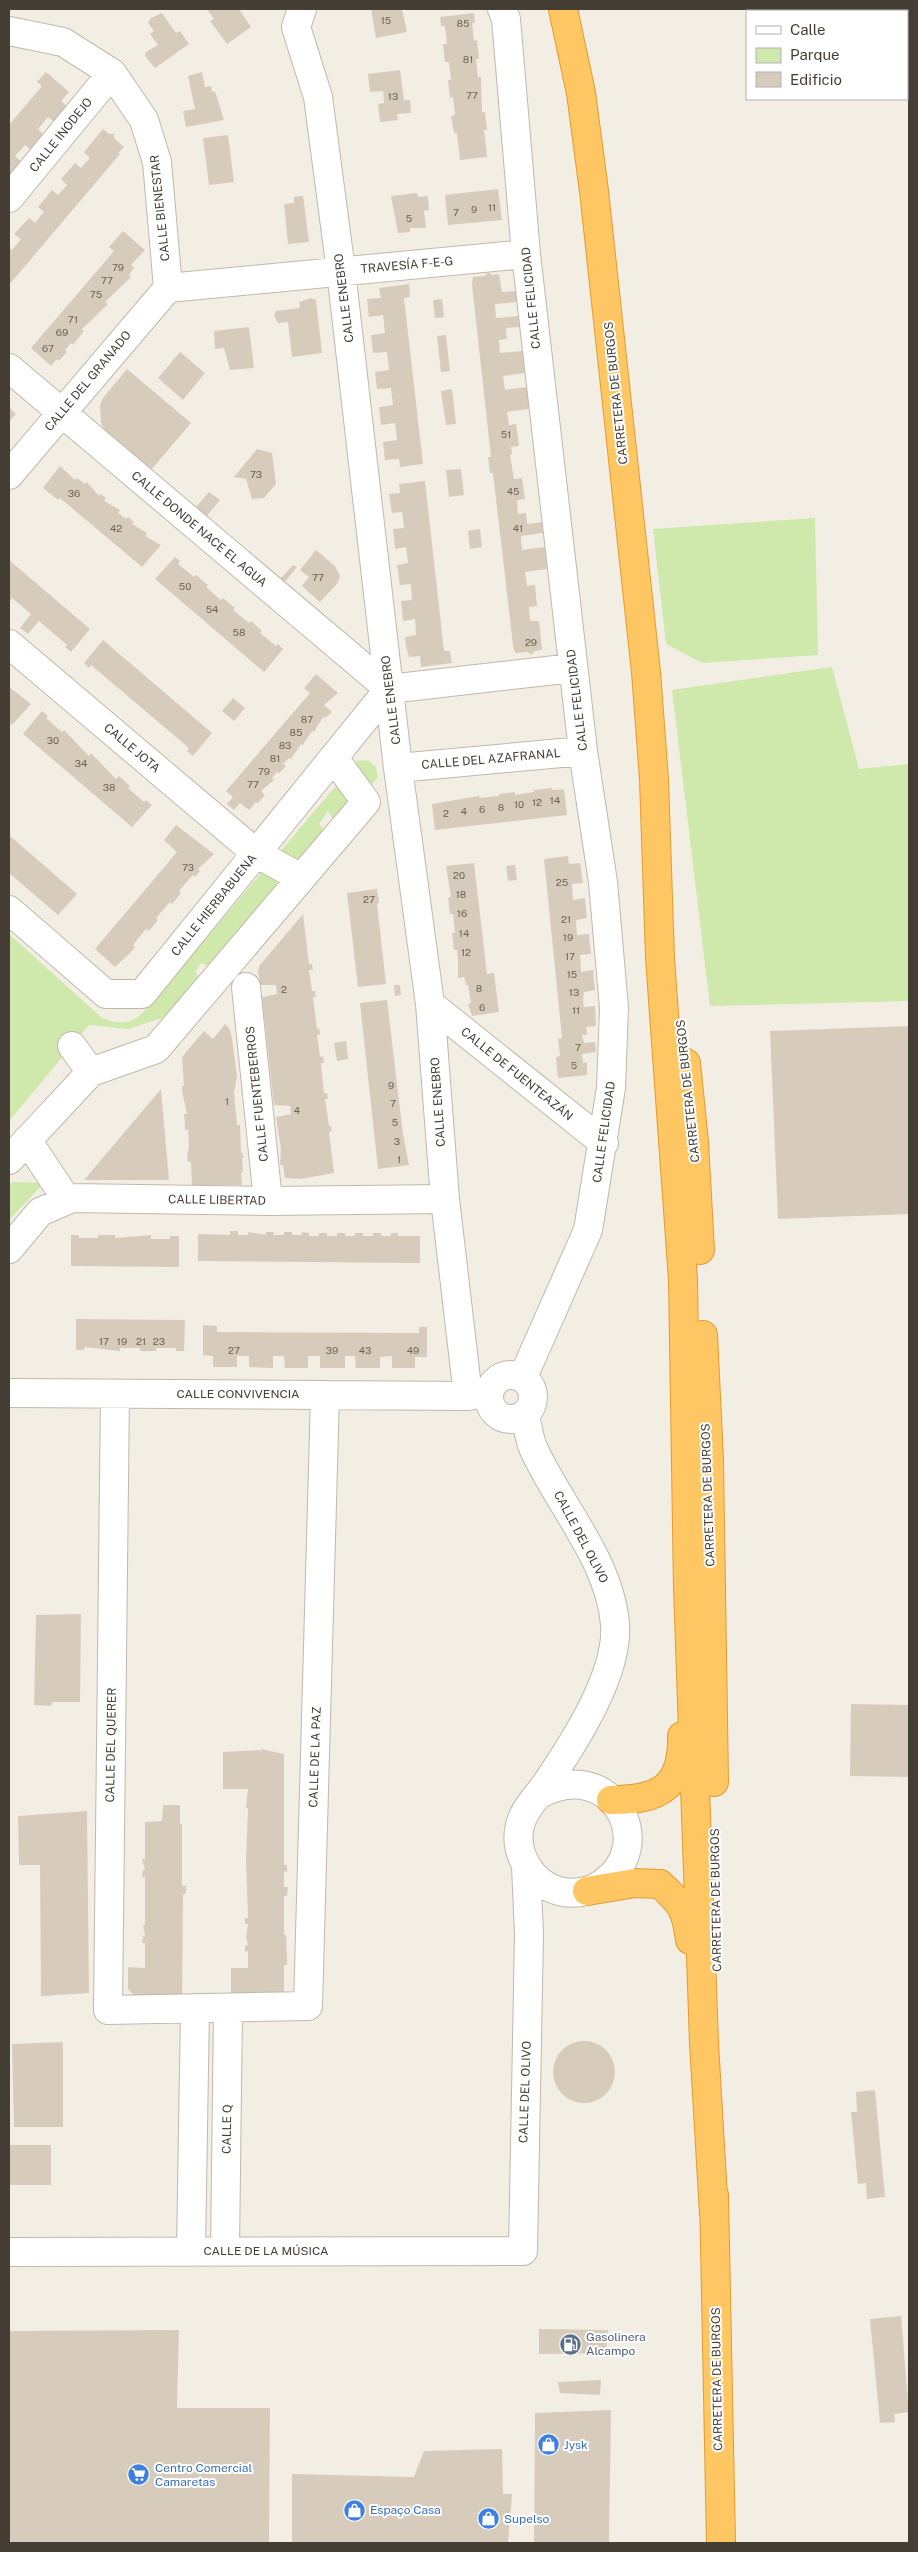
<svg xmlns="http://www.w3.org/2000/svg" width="918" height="2552" font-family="'Public Sans',sans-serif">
<rect width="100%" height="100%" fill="#f3eee4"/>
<path fill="#cfe8ab" d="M 815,518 L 818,655 L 702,663 L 666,644 L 653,529 Z
M 832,667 L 859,769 L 909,764 L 909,1001 L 710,1006 L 672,690 Z
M 368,760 L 376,767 L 378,777 L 337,825 L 328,811 L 319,824 L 328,835 L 305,861 L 279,853 L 357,761 Z
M 269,864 L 280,890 L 214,968 L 201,963 L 195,972 L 202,982 L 177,1013 L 128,1029 L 89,1025 L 9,1121 L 9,934 L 102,1018 C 130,1028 136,1021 154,1000 Z
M 12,1182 L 44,1183 L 9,1220 L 9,1185 Z"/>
<path fill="#d7ccbc" d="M 207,9 L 239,9 L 251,27 L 227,44 L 210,21 L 214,19 Z
M 371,9 L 402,9 L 407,32 L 376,38 Z
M 162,13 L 176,33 L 180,31 L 189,44 L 155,68 L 145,56 L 146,52 L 158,45 L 150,34 L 154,31 L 148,23 L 151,18 Z
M 474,13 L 475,23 L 472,23 L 474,41 L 477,40 L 479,59 L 476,59 L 478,77 L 481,77 L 482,112 L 485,112 L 487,130 L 484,130 L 487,157 L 460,160 L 457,133 L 454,133 L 451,116 L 455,115 L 453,97 L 450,98 L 448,80 L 451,80 L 449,62 L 445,62 L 443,44 L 447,44 L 445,26 L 441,26 L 440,17 Z
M 400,70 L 404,100 L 410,100 L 411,113 L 397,114 L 398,120 L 380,122 L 378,104 L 384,103 L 383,91 L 370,92 L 368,74 Z
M 46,72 L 69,92 L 61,101 L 70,109 L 57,124 L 48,117 L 38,129 L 46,137 L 34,152 L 25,145 L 15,156 L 24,164 L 9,178 L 9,125 L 42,86 L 37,82 Z
M 202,72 L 205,87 L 211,86 L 212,92 L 215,91 L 224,120 L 186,127 L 183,111 L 195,109 L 188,76 Z
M 103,129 L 109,134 L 114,134 L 114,138 L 124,147 L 118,153 L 120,154 L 9,285 L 9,248 L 12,250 L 21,239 L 14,234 L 29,218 L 35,223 L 44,212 L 38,207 L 52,190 L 58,195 L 67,185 L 61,179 L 75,163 L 81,168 L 90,158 L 84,152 Z
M 228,135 L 234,182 L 209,185 L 203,138 Z
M 498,189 L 502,220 L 448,225 L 445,195 Z
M 417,193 L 418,197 L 428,196 L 429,210 L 424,211 L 426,228 L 410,228 L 410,232 L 398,233 L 391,196 Z
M 303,196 L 309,242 L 288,244 L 284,204 L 294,203 L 294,197 Z
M 123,231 L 145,250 L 131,265 L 134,268 L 129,275 L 131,277 L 105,302 L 108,304 L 82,329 L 84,331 L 73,345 L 71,343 L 65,350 L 67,352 L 59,361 L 57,359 L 51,366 L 31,348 L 114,251 L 109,247 Z
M 488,272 L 492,275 L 499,274 L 502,292 L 516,291 L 517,302 L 495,304 L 496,318 L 519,316 L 520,327 L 506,328 L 507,339 L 499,340 L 500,353 L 522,351 L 525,373 L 503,376 L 505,390 L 527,387 L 529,409 L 507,412 L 509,425 L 516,424 L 519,446 L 511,447 L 512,454 L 510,455 L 514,479 L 522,478 L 525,499 L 517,500 L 518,514 L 526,513 L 527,524 L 542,522 L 543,533 L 521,536 L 522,550 L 545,547 L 547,569 L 525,572 L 527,586 L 535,585 L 537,606 L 529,607 L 530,621 L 539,621 L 542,650 L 535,651 L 531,655 L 528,652 L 515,653 L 513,645 L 493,473 L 490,473 L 488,457 L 491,457 L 472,285 L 473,277 L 485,276 Z
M 409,284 L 410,297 L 404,298 L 423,464 L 400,467 L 399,459 L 385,460 L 383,442 L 397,440 L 395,423 L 381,425 L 379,407 L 393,405 L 391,388 L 377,389 L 375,372 L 389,370 L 387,352 L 373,353 L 371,335 L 385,333 L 383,315 L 369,317 L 367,299 L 381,298 L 379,288 Z
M 311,298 L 316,300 L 322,353 L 292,357 L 288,322 L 278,323 L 274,315 L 276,311 L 300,308 L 299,302 Z
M 442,299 L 444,317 L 435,318 L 433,300 Z
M 249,327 L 254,368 L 230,370 L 224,348 L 215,349 L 214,331 Z
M 446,335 L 450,371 L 441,372 L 437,336 Z
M 180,352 L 205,373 L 183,400 L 158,378 Z
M 127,369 L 191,423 L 151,470 L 106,432 L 101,423 L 100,405 L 103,398 Z
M 452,389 L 456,424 L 446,425 L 441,391 Z
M 9,407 L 16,414 L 9,422 Z
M 257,449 L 272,453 L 276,484 L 264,498 L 252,499 L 246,479 L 234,477 Z
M 60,466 L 75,480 L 77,478 L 85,484 L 87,482 L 99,496 L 101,494 L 106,498 L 104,501 L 120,510 L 118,513 L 126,519 L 128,517 L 134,522 L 132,524 L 147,533 L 145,536 L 161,545 L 142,567 L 60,498 L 58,500 L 43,488 Z
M 461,469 L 464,495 L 449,497 L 446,470 Z
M 425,481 L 444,651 L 450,651 L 452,663 L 421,667 L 420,656 L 409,657 L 406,646 L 405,637 L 416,635 L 415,619 L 403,621 L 401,601 L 412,600 L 411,584 L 400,585 L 397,565 L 408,563 L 406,547 L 395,549 L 393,529 L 404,528 L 402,512 L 392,513 L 389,494 L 400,493 L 399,484 Z
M 209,492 L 220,500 L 206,517 L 195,508 Z
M 480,529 L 482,547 L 470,549 L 468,531 Z
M 316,550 L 335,566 L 340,576 L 337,584 L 320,602 L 302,586 L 309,577 L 300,570 Z
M 175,557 L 180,561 L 178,564 L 194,577 L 196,575 L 208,585 L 206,587 L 221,600 L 223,598 L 235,608 L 233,610 L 249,623 L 251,621 L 262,631 L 260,633 L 276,646 L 278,644 L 283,649 L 264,672 L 155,579 Z
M 9,560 L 90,629 L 71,652 L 65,647 L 67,645 L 39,621 L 28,634 L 20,628 L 31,614 L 12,598 L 9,602 Z
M 293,565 L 297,567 L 284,583 L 280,579 Z
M 103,640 L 212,733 L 193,756 L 187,751 L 189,748 L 91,665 L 89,668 L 84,663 Z
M 316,674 L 338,693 L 324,705 L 332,712 L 325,718 L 323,717 L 314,732 L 312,731 L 302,746 L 301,744 L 291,759 L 289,758 L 283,764 L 286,766 L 279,773 L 277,772 L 272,778 L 274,780 L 261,791 L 265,795 L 258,803 L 256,802 L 249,810 L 240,803 L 234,810 L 227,804 L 233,797 L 226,791 L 310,693 L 304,688 Z
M 9,687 L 31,704 L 12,725 L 9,722 Z
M 233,698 L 245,708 L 234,721 L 222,711 Z
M 42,711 L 48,716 L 46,718 L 62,732 L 64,730 L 89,756 L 91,753 L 116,779 L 119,776 L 130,786 L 128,788 L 144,802 L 146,800 L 152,805 L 132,827 L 23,734 Z
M 552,788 L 552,790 L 564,789 L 567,815 L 435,830 L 432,804 L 479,796 L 480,798 L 499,796 L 499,794 L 515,792 L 515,795 L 534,792 L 534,790 Z
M 176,825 L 214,854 L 198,869 L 200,871 L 195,877 L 193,875 L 179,891 L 181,893 L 172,904 L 170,902 L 156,918 L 158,920 L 149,931 L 146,929 L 133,945 L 135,947 L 130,953 L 115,967 L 95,949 L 177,852 L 164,840 Z
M 9,835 L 77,894 L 58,915 L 9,873 Z
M 568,856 L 569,864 L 580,863 L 583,883 L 572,884 L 573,900 L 585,898 L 587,918 L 576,920 L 577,935 L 589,934 L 591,954 L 580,955 L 581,972 L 593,970 L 595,990 L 584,992 L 583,1000 L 584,1007 L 595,1006 L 596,1026 L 586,1027 L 587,1035 L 582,1035 L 584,1043 L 595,1042 L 596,1052 L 582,1054 L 583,1063 L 587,1062 L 587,1075 L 558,1078 L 556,1057 L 560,1056 L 558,1039 L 562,1038 L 544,859 Z
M 474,863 L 487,974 L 494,973 L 499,1012 L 472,1016 L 468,1004 L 471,1003 L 468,985 L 466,985 L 464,977 L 458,978 L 458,959 L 457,950 L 454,950 L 452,933 L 455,933 L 453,914 L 450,914 L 448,898 L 451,897 L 446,866 Z
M 515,865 L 517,880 L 508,881 L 506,866 Z
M 377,889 L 379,903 L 377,904 L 386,984 L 358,987 L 347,893 Z
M 303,914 L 309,964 L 312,964 L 313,970 L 309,970 L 312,991 L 315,991 L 316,997 L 313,997 L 317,1029 L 319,1028 L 320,1034 L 317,1035 L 320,1057 L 323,1056 L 324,1063 L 321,1063 L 324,1093 L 327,1093 L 328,1099 L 325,1099 L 329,1126 L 331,1126 L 332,1131 L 329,1132 L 334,1173 L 301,1179 L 285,1178 L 283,1165 L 280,1165 L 281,1149 L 276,1117 L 291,1114 L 290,1106 L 274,1105 L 262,997 L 277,994 L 276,985 L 260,985 L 258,970 L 260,965 Z
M 394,985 L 400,985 L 401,995 L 395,996 Z
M 387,1000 L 403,1134 L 409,1165 L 378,1169 L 360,1003 Z
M 225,1024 L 229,1028 L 232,1038 L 237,1077 L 234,1092 L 237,1125 L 240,1125 L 241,1152 L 244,1157 L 242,1158 L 243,1172 L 241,1173 L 242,1185 L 192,1185 L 191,1162 L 188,1162 L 187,1156 L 189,1146 L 188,1130 L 185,1130 L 185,1125 L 184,1114 L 187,1114 L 182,1091 L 182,1086 L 184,1086 L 182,1057 L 204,1031 L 213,1039 Z
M 909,1026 L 909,1214 L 778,1219 L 770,1031 Z
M 346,1041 L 348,1059 L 337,1061 L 334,1043 Z
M 161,1089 L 169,1180 L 84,1180 Z
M 230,1231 L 238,1231 L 238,1235 L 248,1235 L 248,1232 L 266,1235 L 266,1232 L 274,1232 L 273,1235 L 284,1235 L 284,1232 L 292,1232 L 292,1235 L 302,1235 L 302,1232 L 309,1233 L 309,1236 L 319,1236 L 319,1233 L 327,1233 L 327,1236 L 337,1236 L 337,1233 L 345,1233 L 345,1236 L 355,1236 L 355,1233 L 363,1233 L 363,1236 L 373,1236 L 373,1233 L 381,1233 L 381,1236 L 391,1236 L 391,1233 L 398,1233 L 398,1236 L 420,1236 L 420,1263 L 198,1261 L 198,1234 L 230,1235 Z
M 71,1235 L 79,1235 L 79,1238 L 98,1238 L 98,1235 L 115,1235 L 115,1238 L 151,1235 L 151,1239 L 170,1239 L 170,1236 L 179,1236 L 179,1267 L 71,1266 Z
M 76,1319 L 185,1320 L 184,1351 L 176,1351 L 176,1348 L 156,1348 L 156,1351 L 140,1351 L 140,1348 L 120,1348 L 120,1351 L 85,1347 L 84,1350 L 76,1350 Z
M 203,1325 L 217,1326 L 217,1332 L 419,1333 L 419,1327 L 427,1327 L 427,1357 L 415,1357 L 415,1368 L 392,1368 L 392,1356 L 380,1357 L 380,1368 L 356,1368 L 355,1356 L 345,1356 L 345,1368 L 320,1368 L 320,1356 L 308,1356 L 308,1368 L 285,1368 L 284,1356 L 273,1356 L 273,1368 L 249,1367 L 249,1356 L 237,1356 L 237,1367 L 213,1367 L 213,1356 L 203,1355 Z
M 81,1614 L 80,1702 L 53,1702 L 51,1706 L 34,1705 L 36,1615 Z
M 851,1704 L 909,1705 L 909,1777 L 850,1776 Z
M 261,1749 L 284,1754 L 284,1865 L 287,1865 L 287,1872 L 284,1871 L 284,1887 L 288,1887 L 287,1896 L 284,1896 L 284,1935 L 286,1935 L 287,1958 L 287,1965 L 284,1965 L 284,2003 L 231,2003 L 231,1968 L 248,1968 L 248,1951 L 245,1952 L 245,1946 L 248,1945 L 246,1937 L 248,1924 L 245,1924 L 245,1918 L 248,1918 L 246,1860 L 248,1808 L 246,1808 L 248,1789 L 223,1789 L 223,1752 L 259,1750 L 261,1752 Z
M 163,1805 L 180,1805 L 180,1824 L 182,1824 L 182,1886 L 186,1886 L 186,1894 L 183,1894 L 182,2004 L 143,2004 L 128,1989 L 128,1967 L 145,1968 L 145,1943 L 142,1943 L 143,1936 L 145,1936 L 143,1925 L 145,1925 L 145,1877 L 142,1877 L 143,1870 L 145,1870 L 142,1859 L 145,1859 L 145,1822 L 162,1821 Z
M 87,1811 L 89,1993 L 41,1996 L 40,1865 L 19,1865 L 18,1816 Z
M553 2072a31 31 0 1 1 62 0a31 31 0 1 1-62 0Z
M 63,2042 L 63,2127 L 14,2127 L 12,2044 Z
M 875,2090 L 885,2197 L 867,2199 L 866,2183 L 858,2184 L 851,2112 L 857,2112 L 856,2092 Z
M 9,2145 L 51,2145 L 51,2185 L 9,2185 Z
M 901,2316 L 909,2412 L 894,2414 L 895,2422 L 880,2423 L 870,2319 Z
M 539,2329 L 608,2330 L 606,2353 L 539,2354 Z
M 179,2330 L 177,2408 L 270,2408 L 269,2543 L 9,2543 L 9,2331 Z
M 601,2380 L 600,2395 L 560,2393 L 558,2382 Z
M 611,2410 L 609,2543 L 534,2543 L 535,2413 Z
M 502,2449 L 503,2494 L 512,2494 L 508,2543 L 292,2543 L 292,2474 L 414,2477 L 424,2451 Z"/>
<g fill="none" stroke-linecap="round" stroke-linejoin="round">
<defs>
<path id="minor" d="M 302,9 L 296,27 L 318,97 L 341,271 L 398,768 L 430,1004 L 445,1199 L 468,1396
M 502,9 L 506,19 L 526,254 L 583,751 L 603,882 L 614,1008 L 611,1088 L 588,1230 L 523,1377
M 9,31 L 63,42 L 112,73 L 144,120 L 157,162 L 168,288
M 9,198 L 112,73
M 168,288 L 526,254
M 9,368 L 389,689
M 9,475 L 168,288
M 9,644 L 256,853 L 301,878
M 389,689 L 573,668
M 398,768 L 583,751
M 9,910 L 106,994 L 142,994 L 389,689
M 246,987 L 268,1201
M 430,1004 L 604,1143
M 72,1046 L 91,1072
M 27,1140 L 67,1200
M 9,1160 L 91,1072 L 156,1049 L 366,802 L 334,758
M 9,1249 L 40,1212 L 72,1198 L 268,1201 L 445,1199
M489 1397a22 22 0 1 1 44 0a22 22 0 1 1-44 0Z
M 9,1393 L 468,1396 L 489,1393
M 115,1394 L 108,2010 L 308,2006 L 325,1395
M 525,1415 C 528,1427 529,1441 535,1452 C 561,1507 610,1562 615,1624 C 619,1673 575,1741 548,1781 C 539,1795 524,1808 520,1825 C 513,1853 532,1884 559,1891 C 573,1895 591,1892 603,1883 C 659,1845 612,1754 538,1795
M 191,2250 L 195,2008
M 225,2251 L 228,2008
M 9,2252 L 523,2251 L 529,1934 L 526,1866"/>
<path id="highway" d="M 563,9 L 581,93 L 594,191 L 646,672 L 654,779 L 660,958 L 683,1280 L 688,1588 L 704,2043 L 714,2214
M 686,1063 L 694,1142 L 700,1250
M 703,1335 L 709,1459 L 714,1782
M 611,1800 C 659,1800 683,1788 682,1736
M 587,1891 L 635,1883 L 660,1884 C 683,1905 686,1910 690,1940
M 714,2195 L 721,2543"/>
</defs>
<use href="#minor" stroke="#c1b8aa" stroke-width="30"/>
<use href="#highway" stroke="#e19b30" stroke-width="30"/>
<use href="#minor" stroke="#fff" stroke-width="28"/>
<use href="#highway" stroke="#ffc763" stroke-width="28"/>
</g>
<defs>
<symbol id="fuel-disc" viewBox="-11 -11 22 22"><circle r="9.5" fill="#5c6f8a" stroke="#fff"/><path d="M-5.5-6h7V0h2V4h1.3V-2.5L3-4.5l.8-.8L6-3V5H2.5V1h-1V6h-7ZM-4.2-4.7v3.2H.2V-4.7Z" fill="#fff"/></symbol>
<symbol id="shop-disc" viewBox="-11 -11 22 22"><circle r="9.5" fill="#3f7fe0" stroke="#fff"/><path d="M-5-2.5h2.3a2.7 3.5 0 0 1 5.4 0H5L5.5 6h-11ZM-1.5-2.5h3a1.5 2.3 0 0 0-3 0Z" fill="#fff"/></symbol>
<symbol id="supermarket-disc" viewBox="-11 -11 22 22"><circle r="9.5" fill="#3f7fe0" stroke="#fff"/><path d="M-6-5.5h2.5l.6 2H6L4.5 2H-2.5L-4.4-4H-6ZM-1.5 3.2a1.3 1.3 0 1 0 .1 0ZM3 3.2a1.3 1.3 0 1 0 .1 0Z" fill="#fff"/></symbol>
</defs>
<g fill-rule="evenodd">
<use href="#fuel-disc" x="558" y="2332" width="25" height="25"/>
<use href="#shop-disc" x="536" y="2432" width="25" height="25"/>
<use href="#supermarket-disc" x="126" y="2462" width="25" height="25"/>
<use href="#shop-disc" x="342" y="2498" width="25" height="25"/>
<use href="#shop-disc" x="476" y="2506" width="25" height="25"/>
</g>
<g text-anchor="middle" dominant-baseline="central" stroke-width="4" stroke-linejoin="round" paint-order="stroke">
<g font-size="10" fill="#6a6256">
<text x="386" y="20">15</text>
<text x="463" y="23">85</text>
<text x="468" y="59">81</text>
<text x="472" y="95">77</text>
<text x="393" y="96">13</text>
<text x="492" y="207">11</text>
<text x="474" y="209">9</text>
<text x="456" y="212">7</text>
<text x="409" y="218">5</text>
<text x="118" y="267">79</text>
<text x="107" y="280">77</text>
<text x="96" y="294">75</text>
<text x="73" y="319">71</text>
<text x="62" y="332">69</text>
<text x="48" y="348">67</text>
<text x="506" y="434">51</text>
<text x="256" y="474">73</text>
<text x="513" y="491">45</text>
<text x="74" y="493">36</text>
<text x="116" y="528">42</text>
<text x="518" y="528">41</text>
<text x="318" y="577">77</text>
<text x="185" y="586">50</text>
<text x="212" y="609">54</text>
<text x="239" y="632">58</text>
<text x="531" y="642">29</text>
<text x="307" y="719">87</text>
<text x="296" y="732">85</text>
<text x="53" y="740">30</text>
<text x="285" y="745">83</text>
<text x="275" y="758">81</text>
<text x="81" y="763">34</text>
<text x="264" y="771">79</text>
<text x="253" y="784">77</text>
<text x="109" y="787">38</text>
<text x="555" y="800">14</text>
<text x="537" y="802">12</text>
<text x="519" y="804">10</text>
<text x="501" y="807">8</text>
<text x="482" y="809">6</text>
<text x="464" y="811">4</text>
<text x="446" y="813">2</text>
<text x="188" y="867">73</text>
<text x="459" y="875">20</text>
<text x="562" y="882">25</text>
<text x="461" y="894">18</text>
<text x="369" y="899">27</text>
<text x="462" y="913">16</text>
<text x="566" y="919">21</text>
<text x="464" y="933">14</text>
<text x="568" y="937">19</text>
<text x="466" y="952">12</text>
<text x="570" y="956">17</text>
<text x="572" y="974">15</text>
<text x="479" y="988">8</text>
<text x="284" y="989">2</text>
<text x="574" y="992">13</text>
<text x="482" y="1007">6</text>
<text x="576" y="1010">11</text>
<text x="578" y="1047">7</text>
<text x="574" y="1065">5</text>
<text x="391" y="1085">9</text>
<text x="227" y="1101">1</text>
<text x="393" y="1103">7</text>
<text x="297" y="1110">4</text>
<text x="395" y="1122">5</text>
<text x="397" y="1141">3</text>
<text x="399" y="1159">1</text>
<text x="104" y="1341">17</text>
<text x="122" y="1341">19</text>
<text x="141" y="1341">21</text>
<text x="159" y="1341">23</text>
<text x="234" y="1350">27</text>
<text x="332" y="1350">39</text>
<text x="365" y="1350">43</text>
<text x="413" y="1350">49</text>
</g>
<g font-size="12" fill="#453e34" stroke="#fff">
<text transform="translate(61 135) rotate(-51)">CALLE INODEJO</text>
<text transform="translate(160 208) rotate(-96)">CALLE BIENESTAR</text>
<text transform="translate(407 265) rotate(-5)">TRAVESÍA F-E-G</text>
<text transform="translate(344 298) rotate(-97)">CALLE ENEBRO</text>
<text transform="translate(531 298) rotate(-96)">CALLE FELICIDAD</text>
<text transform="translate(88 381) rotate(-50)">CALLE DEL GRANADO</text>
<text transform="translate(616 393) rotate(-96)">CARRETERA DE BURGOS</text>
<text transform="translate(199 529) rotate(40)">CALLE DONDE NACE EL AGUA</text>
<text transform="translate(391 700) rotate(-97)">CALLE ENEBRO</text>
<text transform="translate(577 700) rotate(-97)">CALLE FELICIDAD</text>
<text transform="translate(132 748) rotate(40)">CALLE JOTA</text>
<text transform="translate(491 759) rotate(-5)">CALLE DEL AZAFRANAL</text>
<text transform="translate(214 905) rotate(-51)">CALLE HIERBABUENA</text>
<text transform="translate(517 1074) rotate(39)">CALLE DE FUENTEAZÁN</text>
<text transform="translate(688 1091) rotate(-96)">CARRETERA DE BURGOS</text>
<text transform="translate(257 1094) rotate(-96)">CALLE FUENTEBERROS</text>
<text transform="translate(438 1102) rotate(-94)">CALLE ENEBRO</text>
<text transform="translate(604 1132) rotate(-82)">CALLE FELICIDAD</text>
<text transform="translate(217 1200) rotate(1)">CALLE LIBERTAD</text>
<text x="238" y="1394">CALLE CONVIVENCIA</text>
<text transform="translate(708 1495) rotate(-92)">CARRETERA DE BURGOS</text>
<text transform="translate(581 1537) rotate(62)">CALLE DEL OLIVO</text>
<text transform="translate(111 1745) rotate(-89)">CALLE DEL QUERER</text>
<text transform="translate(315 1757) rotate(-88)">CALLE DE LA PAZ</text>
<text transform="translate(716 1900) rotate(-91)">CARRETERA DE BURGOS</text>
<text transform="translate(525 2092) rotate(-88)">CALLE DEL OLIVO</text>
<text transform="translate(227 2129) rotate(-89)">CALLE Q</text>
<text x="266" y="2251">CALLE DE LA MÚSICA</text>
<text transform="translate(717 2379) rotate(-91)">CARRETERA DE BURGOS</text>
</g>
<g font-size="12" fill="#4e5e75" stroke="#fff" text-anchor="start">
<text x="586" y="2337">Gasolinera<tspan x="586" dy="14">Alcampo</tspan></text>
</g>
<g font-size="12" fill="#366cbe" stroke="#fff" text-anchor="start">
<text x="564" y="2445">Jysk</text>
<text x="155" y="2468">Centro Comercial<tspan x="155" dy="14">Camaretas</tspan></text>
<text x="370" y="2510">Espaço Casa</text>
<text x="504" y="2519">Supelso</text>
</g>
</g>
<rect width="918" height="2552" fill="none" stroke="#453e34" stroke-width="20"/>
<rect x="746" y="10" width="162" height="90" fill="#ffffff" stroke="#b5b2ae"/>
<rect x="756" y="26" width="25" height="8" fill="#ffffff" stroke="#b5b2ae"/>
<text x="790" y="35" font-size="15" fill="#453e34">Calle</text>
<rect x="756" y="48" width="25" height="15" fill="#cfe8ab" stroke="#b5b2ae"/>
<text x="790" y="60" font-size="15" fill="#453e34">Parque</text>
<rect x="756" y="72" width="25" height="15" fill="#d7ccbc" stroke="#b5b2ae"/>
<text x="790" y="85" font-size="15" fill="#453e34">Edificio</text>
</svg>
